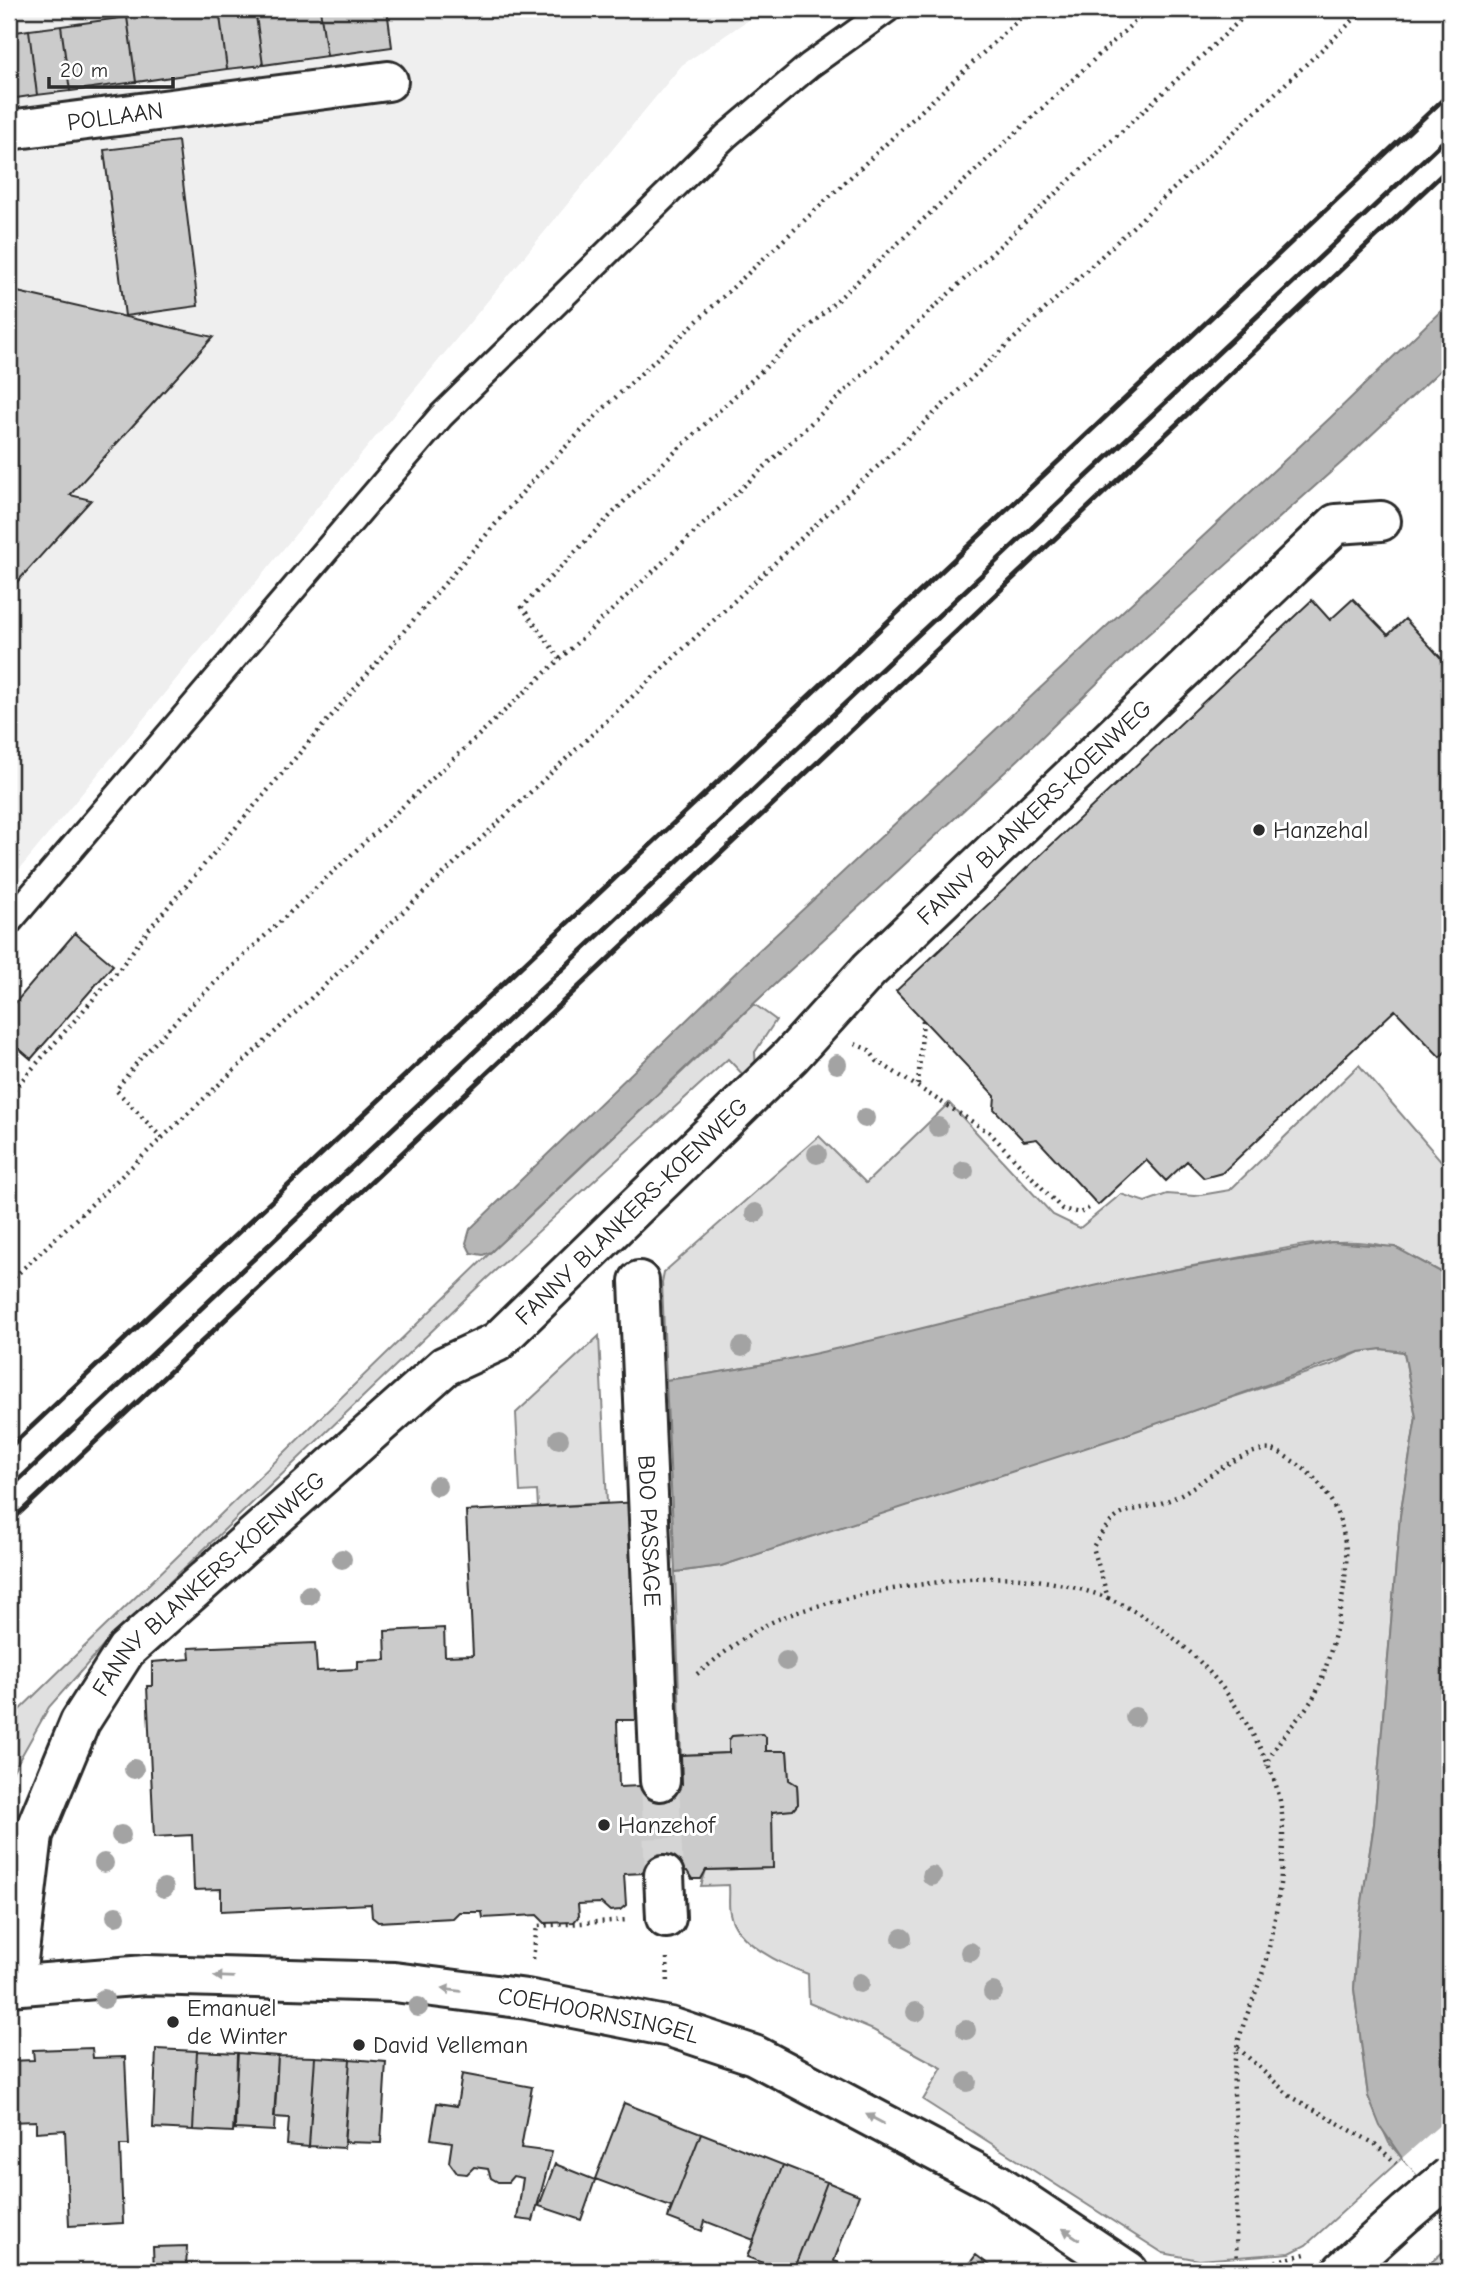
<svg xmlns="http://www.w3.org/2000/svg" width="1459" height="2280" font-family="'Comic Neue',sans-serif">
<rect width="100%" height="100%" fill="#fff"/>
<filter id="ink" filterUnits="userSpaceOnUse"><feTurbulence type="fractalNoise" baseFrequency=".0143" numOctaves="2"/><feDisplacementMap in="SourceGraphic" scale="14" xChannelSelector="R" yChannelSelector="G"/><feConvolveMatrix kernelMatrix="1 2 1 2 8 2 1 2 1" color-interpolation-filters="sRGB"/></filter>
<g filter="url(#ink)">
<path fill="#efefef" d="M 9,9 L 764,9 L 682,65 L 9,882 Z"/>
<path fill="#e0e0e0" stroke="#868686" stroke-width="2" d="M 754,1004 L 776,1020 L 755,1052 L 756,1072 L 749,1081 L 728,1059 L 486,1279 L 106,1643 L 49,1707 L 9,1778 L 9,1720 L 491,1252 Z
M 1359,1065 L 1450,1171 L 1450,1277 C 1423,1262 1399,1247 1368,1243 C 1318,1237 1264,1254 1215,1262 C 1030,1294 852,1357 666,1380 L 662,1282 L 664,1272 L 819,1136 L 866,1183 L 949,1103 L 1053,1215 L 1080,1228 L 1121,1194 L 1145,1202 L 1167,1194 L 1195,1196 L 1230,1190 Z
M 599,1336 L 607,1503 L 538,1507 L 537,1491 L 520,1492 L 516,1413 Z
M 1381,1349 L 1404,1352 L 1416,1417 L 1400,1516 L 1374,1824 L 1359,1922 L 1354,1989 L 1368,2096 L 1389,2143 L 1402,2158 L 1306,2245 L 1290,2253 L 1199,2260 L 1163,2253 L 923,2100 L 942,2068 L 873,2030 L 809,2003 L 808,1974 C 783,1965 735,1943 730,1913 C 728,1905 730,1894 729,1885 L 701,1886 L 706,1870 L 772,1868 L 772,1812 L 793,1809 L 798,1804 L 797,1785 L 789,1780 L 787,1751 L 766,1751 L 766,1737 L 762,1734 L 732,1736 L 729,1740 L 729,1753 L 681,1755 L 675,1572 L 721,1566 L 1334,1364 L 1359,1352 Z
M 1450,2246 L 1450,2271 L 1420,2271 L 1421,2271 Z"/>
<path fill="#b6b6b6" stroke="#7e7e7e" stroke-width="2" d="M 1450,302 L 1450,361 L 1349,456 L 1145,637 L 1019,759 L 722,1033 L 491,1252 L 483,1255 L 471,1253 L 466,1243 L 470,1229 L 754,955 L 1330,418 Z
M 1332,1242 L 1395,1247 L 1450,1277 L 1450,2208 L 1402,2158 L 1380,2126 L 1368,2096 L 1354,1989 L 1359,1922 L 1374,1824 L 1400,1516 L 1416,1417 L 1404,1352 L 1381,1349 L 1359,1352 L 1119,1437 L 721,1566 L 675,1572 L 666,1380 C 807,1362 943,1321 1081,1289 C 1164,1269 1248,1258 1332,1242 Z"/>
<path fill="#fff" d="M 1450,2116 L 1450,2210 L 1402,2158 Z"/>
<path fill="#cbcbcb" stroke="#2b2b2b" stroke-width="2" d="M 190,9 L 219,9 L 227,69 L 136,82 L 127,17 Z
M 219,9 L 255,9 L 263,65 L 227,69 Z
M 255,9 L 320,9 L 327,56 L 263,65 Z
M 320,9 L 387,9 L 392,47 L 327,56 Z
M 127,17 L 136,82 L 70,91 L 61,26 Z
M 61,26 L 70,91 L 37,95 L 29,30 Z
M 29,30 L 37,95 L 9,99 L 9,33 Z
M 178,141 L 198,306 L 125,316 L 104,150 Z
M 9,290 L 213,337 L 70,495 L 91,500 L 9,591 Z
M 1353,599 L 1388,635 L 1405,619 L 1450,668 L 1450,1047 L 1440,1057 L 1395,1010 L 1222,1173 L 1204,1178 L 1187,1161 L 1166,1181 L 1146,1160 L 1098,1205 L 1037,1139 L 1024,1141 L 994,1109 L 995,1096 L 896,991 L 1312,600 L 1330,620 Z
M 75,933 L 113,965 L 31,1059 L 9,1040 L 9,1010 Z
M 640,1502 L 647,1653 L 633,1653 L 636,1720 L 617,1720 L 619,1787 L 682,1784 L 681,1755 L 729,1753 L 729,1740 L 732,1736 L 762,1734 L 766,1737 L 766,1751 L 787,1751 L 789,1780 L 797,1785 L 798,1804 L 793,1810 L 772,1812 L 773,1868 L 706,1870 L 701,1879 L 692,1879 L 687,1871 L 624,1874 L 626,1905 L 620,1910 L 610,1911 L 601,1903 L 578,1904 L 579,1916 L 574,1922 L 545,1923 L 537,1915 L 483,1918 L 482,1912 L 459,1912 L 453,1918 L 378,1922 L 372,1917 L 371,1904 L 221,1911 L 221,1889 L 194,1890 L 192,1835 L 154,1837 L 147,1686 L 152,1686 L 152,1662 L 190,1659 L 189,1648 L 315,1643 L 317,1671 L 358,1669 L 358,1661 L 386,1660 L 385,1631 L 444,1628 L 445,1656 L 473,1655 L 466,1511 Z
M 92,2048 L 93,2058 L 125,2057 L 129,2145 L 120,2145 L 123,2223 L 69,2226 L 65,2130 L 36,2132 L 36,2121 L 9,2122 L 9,2061 L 34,2060 L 33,2050 Z
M 156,2049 L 197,2051 L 193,2130 L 153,2128 Z
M 197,2051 L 238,2053 L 233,2132 L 193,2130 Z
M 237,2053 L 278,2056 L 274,2131 L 235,2129 Z
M 278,2056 L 315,2057 L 309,2147 L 287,2145 L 289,2118 L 274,2117 Z
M 315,2057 L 350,2059 L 344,2148 L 309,2146 Z
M 350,2059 L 386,2062 L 381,2143 L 344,2142 Z
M 462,2074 L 532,2087 L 521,2148 L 552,2152 L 533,2221 L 517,2219 L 523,2178 L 513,2176 L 508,2182 L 498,2182 L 491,2178 L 488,2169 L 474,2167 L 467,2174 L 457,2173 L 449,2162 L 452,2142 L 431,2139 L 437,2103 L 457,2106 Z
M 624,2103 L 701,2133 L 668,2218 L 671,2207 L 595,2179 Z
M 701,2133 L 783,2165 L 747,2257 L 754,2240 L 705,2221 L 702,2231 L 668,2218 Z
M 555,2164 L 595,2180 L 581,2220 L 539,2206 Z
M 783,2165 L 827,2182 L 793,2271 L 774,2271 L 776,2268 L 747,2257 Z
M 827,2182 L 859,2195 L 834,2261 L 843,2264 L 846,2271 L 793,2271 Z
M 187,2246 L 186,2271 L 154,2271 L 153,2247 Z
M 976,2255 L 996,2270 L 995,2271 L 964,2271 Z
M 379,2264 L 383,2271 L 356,2271 Z
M 97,2268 L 97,2271 L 68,2271 L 68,2269 Z"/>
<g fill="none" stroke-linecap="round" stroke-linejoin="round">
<path stroke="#d5d5d5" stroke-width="38" stroke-dasharray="38 19" stroke-linecap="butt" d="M 660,1781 L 664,1875"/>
<defs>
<path id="lane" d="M 9,922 L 441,416 L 726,136 L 810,65 L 888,9"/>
<g id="street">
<path id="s1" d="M 9,130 L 388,81"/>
<path id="s2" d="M 639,1281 L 660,1781"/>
<path d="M 664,1875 L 666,1918"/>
<path id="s3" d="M 15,1985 L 33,1835 L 80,1722 L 126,1650 L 445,1366 L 497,1342 L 791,1056 L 869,970 L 1336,524 L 1381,521"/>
<path id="s4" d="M 9,1986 L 146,1975 L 394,1982 L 527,1999 L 670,2027 L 754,2055 L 996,2183 L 1128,2271"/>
</g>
<path id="secondary" d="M 1342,2271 L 1406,2213"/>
</defs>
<use href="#lane" stroke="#2b2b2b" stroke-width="30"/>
<use href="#street" stroke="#2b2b2b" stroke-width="44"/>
<use href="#secondary" stroke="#2b2b2b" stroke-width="44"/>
<path stroke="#2b2b2b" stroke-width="4.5" stroke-dasharray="2 5" stroke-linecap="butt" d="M 560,659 L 522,607 L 642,483 L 1148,9
M 855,1044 L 869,1050 L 877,1061 L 990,1133 L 1062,1209 L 1080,1213 L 1089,1208
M 918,1085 L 923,1020
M 9,1095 L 118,971 L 149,929 L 534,479 L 601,411 L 1030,9
M 162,1138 L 1365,9
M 9,1282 L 162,1138 L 116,1090 L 139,1060 L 186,1010 L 1252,9
M 1108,1598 C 1158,1620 1202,1657 1233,1702 C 1251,1730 1269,1760 1278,1792 C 1291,1839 1276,1925 1263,1971 C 1255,1997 1243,2021 1237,2047 C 1229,2084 1238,2121 1238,2158 C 1237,2194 1235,2228 1237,2264
M 697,1674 C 718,1658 742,1637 766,1625 C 817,1598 962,1573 1020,1578 C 1051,1581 1080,1588 1108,1598 L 1093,1547 C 1120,1499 1131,1517 1174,1498 C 1204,1483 1228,1457 1262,1450 C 1274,1448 1282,1454 1291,1460 C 1324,1480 1343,1513 1346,1551 C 1349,1582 1329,1674 1312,1700 C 1298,1721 1274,1742 1267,1766
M 667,1958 L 668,1985
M 533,1959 L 537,1926 L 627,1920
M 1238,2048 L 1290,2096 L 1375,2144 L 1396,2163
M 1179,2271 L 1186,2267 L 1270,2263 L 1305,2254"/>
<use href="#lane" stroke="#fff" stroke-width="24"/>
<use href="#street" stroke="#fff" stroke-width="38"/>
<use href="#secondary" stroke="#fff" stroke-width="38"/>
<path stroke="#2b2b2b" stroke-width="5" d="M 9,1448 L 1450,93
M 9,1489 L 1450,135
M 9,1523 L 1450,167"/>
<defs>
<path id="secondary-bridge" d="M 1406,2213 L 1450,2176"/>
</defs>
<use href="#secondary-bridge" stroke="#2b2b2b" stroke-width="44" stroke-linecap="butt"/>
<use href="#secondary-bridge" stroke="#fff" stroke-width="38"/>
</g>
<g fill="#a3a3a3">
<circle cx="837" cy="1064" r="10"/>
<circle cx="865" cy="1118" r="10"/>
<circle cx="938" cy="1127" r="10"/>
<circle cx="817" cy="1154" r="10"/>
<circle cx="964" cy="1171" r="10"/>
<circle cx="755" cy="1213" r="10"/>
<circle cx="742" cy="1347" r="10"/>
<circle cx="559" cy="1439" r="10"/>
<circle cx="437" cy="1486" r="10"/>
<circle cx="342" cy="1559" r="10"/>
<circle cx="309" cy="1595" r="10"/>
<circle cx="786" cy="1661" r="10"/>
<circle cx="1135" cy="1717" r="10"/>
<circle cx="134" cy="1769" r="10"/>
<circle cx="121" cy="1835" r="10"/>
<circle cx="104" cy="1863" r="10"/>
<circle cx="932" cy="1876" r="10"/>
<circle cx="164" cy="1888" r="10"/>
<circle cx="116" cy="1916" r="10"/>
<circle cx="902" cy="1938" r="10"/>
<circle cx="970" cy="1952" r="10"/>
<circle cx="860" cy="1983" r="10"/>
<circle cx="993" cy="1992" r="10"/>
<circle cx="104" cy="1999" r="10"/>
<circle cx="418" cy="2007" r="10"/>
<circle cx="916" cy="2012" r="10"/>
<circle cx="966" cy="2030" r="10"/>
<circle cx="967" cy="2082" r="10"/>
</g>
<defs><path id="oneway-solid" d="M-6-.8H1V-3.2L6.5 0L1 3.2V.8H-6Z" transform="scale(1.75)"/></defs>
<g fill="#a0a0a0">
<use href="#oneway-solid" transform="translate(224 1977) rotate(-178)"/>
<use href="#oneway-solid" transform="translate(451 1990) rotate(-173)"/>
<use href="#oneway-solid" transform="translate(875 2119) rotate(-152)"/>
<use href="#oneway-solid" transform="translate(1071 2234) rotate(-146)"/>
</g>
</g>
<g fill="#2b2b2b" stroke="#fff" stroke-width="2.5">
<circle cx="1259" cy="830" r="7"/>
<circle cx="604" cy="1825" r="7"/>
<circle cx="173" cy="2022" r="7"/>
<circle cx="359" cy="2045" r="7"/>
</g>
<g text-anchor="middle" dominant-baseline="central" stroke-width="6" stroke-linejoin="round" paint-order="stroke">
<g font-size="24" fill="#2b2b2b" stroke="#fff">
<text stroke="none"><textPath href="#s1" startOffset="107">POLLAAN</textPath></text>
<text stroke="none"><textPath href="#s3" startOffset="1598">FANNY BLANKERS-KOENWEG</textPath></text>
<text stroke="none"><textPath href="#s3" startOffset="1031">FANNY BLANKERS-KOENWEG</textPath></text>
<text stroke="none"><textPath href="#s2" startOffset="250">BDO PASSAGE</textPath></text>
<text stroke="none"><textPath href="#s3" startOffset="464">FANNY BLANKERS-KOENWEG</textPath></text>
<text stroke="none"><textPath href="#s4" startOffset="593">COEHOORNSINGEL</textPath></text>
</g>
<g font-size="24" fill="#2b2b2b" stroke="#fff" text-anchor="start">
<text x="1273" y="830">Hanzehal</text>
<text x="618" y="1825">Hanzehof</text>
<text x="187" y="2008">Emanuel<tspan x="187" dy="28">de Winter</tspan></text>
<text x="373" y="2045">David Velleman</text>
</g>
</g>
<rect width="1459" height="2280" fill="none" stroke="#fff" stroke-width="35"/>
<rect x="18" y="18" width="1424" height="2245" fill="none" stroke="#2b2b2b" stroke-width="2.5" filter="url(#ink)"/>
<path d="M49 77v10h124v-10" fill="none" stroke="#2b2b2b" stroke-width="3.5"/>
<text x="60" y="77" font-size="21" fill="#2b2b2b" stroke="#ffffff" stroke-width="5" paint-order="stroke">20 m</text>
</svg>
